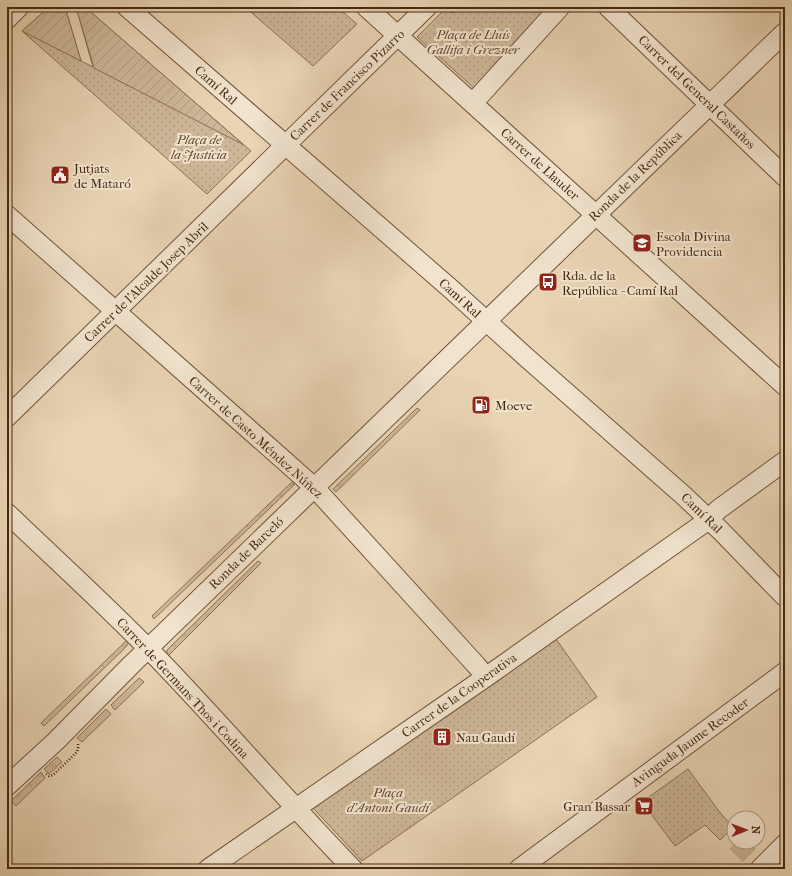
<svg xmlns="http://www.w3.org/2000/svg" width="792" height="876" font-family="'IM FELL French Canon',serif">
<defs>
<pattern id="grass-tufts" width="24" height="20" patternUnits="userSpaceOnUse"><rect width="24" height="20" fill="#cdb798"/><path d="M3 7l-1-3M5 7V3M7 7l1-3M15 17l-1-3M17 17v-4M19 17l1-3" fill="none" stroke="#b19d82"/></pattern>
<pattern id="park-dots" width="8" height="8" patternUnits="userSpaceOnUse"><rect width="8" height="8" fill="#cdb798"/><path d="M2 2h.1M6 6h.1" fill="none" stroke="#b19d82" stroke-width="1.8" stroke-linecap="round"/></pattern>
<pattern id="garden-furrows" width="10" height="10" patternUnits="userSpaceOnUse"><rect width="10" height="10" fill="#cdb798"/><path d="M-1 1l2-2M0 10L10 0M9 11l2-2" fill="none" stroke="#b19d82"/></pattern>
</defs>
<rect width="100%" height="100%" fill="#e9d4b4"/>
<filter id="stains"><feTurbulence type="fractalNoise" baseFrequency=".005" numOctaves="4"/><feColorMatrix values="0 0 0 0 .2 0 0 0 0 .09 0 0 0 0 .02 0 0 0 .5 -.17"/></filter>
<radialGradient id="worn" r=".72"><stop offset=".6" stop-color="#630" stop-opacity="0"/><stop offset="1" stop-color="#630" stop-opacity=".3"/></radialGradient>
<path fill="url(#grass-tufts)" stroke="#8a7053" d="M 417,408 L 420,410 L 336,492 L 333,489 Z
M 294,480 L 294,485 L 154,619 L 152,616 Z
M 258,561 L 261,563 L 167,657 L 167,650 Z
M 128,639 L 128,644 L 123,650 L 44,726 L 41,723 Z
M 139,678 L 144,682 L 115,710 L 111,705 Z
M 106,709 L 111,714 L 82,742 L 77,738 Z
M 57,757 L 62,762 L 49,774 L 44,769 Z
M 41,772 L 45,778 L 16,806 L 11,801 Z"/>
<path fill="url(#park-dots)" stroke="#8a7053" d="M 49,7 L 65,7 L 81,61 L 93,67 L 76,7 L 85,7 L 251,151 L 207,194 L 22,31 Z
M 245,7 L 337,7 L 357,24 L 313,66 Z
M 447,7 L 452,7 L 449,10 L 452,13 L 458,7 L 548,7 L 475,89 L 417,37 Z
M 556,639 L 597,697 L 362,861 L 313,808 Z
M 688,769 L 721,814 L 734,827 L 720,840 L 705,825 L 675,846 L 642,802 Z"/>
<path fill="url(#garden-furrows)" stroke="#8a7053" d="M 49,7 L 65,7 L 81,61 L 22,31 Z
M 76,7 L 85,7 L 244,145 L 94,68 Z"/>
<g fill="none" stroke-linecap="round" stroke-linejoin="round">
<path stroke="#c9b293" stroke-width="19" stroke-dasharray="19 10" stroke-linecap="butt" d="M 736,842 L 751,857"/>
<defs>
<path id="minor" d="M 127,7 L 451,289 L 527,358 L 683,495 L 720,530 L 785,597
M 366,7 L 785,386
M 608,7 L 785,177
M 7,19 L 19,7
M 473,103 L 560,7
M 7,215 L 314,487 L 476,665 L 486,677
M 7,417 L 427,7
M 7,513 C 60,564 115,613 166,667 C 229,733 289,803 353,869
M 7,786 L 56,741 L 132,664 L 785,32
M 208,869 L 486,677 L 704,523 L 719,509 L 785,461
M 519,869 L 785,672
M 760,869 L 785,844"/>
</defs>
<use href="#minor" stroke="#705438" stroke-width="21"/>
<path stroke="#47290e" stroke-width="2.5" stroke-dasharray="1 2" stroke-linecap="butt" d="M 46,774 L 49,776 L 53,775 L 77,752 L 78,748 L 78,742"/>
<use href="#minor" stroke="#f1e3ce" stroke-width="19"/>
</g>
<defs>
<symbol id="civic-square" viewBox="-11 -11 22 22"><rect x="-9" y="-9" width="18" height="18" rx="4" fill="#8f2418" stroke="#f1e3ce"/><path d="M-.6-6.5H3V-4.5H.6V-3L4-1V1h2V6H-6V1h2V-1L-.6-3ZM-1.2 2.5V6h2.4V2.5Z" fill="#fff"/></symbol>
<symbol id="school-square" viewBox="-11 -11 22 22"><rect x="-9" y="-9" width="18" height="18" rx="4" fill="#8f2418" stroke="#f1e3ce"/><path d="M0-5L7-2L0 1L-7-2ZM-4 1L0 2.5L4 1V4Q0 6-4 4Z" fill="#fff"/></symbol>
<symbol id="bus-square" viewBox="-11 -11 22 22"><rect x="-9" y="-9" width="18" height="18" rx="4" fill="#8f2418" stroke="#f1e3ce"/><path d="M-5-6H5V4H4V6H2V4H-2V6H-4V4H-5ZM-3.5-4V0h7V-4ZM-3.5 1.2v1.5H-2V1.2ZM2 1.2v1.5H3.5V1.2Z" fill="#fff"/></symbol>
<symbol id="fuel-square" viewBox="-11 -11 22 22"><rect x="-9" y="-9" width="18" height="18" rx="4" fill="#8f2418" stroke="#f1e3ce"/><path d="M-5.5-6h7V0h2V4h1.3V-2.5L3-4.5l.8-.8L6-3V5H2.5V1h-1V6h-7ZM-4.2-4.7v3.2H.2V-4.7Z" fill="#fff"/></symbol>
<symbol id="building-square" viewBox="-11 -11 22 22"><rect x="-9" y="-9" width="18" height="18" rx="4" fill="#8f2418" stroke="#f1e3ce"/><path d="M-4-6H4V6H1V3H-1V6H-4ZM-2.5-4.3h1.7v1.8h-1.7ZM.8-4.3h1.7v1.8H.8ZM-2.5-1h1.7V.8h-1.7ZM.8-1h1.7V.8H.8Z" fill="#fff"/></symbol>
<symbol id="supermarket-square" viewBox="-11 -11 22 22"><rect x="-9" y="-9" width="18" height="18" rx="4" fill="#8f2418" stroke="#f1e3ce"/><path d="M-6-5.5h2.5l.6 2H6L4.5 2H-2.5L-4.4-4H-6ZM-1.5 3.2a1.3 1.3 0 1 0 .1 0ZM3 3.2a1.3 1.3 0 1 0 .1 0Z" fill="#fff"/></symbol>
</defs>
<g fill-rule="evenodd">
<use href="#civic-square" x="49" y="164" width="22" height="22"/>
<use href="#school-square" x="631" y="232" width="22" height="22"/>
<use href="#bus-square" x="537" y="271" width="22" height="22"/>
<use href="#fuel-square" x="470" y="394" width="22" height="22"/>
<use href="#building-square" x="431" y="726" width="22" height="22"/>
<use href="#supermarket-square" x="633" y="795" width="22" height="22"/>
</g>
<g text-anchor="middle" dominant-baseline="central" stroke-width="4" stroke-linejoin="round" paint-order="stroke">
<g font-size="13" font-style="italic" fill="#62452a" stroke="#f1e3ce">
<text x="473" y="34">Plaça de Lluís<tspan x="473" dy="15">Gallifa i Grezner</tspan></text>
<text x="199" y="139">Plaça de<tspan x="199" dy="15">la Justícia</tspan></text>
<text x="388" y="792">Plaça<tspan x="388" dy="15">d'Antoni Gaudí</tspan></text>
</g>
<g font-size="13" fill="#47290e" stroke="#f1e3ce">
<text transform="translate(216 85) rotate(41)">Camí Ral</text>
<text transform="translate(347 85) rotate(-44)">Carrer de Francisco Pizarro</text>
<text transform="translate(697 92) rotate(44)">Carrer del General Castaños</text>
<text transform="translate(540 164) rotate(42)">Carrer de Llauder</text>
<text transform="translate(635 176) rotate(-44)">Ronda de la República</text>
<text transform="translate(146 282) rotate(-44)">Carrer de l'Alcalde Josep Abril</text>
<text transform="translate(460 298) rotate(42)">Camí Ral</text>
<text transform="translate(256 437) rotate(42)">Carrer de Casto Méndez Núñez</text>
<text transform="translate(702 513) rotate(44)">Camí Ral</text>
<text transform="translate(246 553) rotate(-44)">Ronda de Barceló</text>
<text transform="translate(183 688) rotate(47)">Carrer de Germans Thos i Codina</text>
<text transform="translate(459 695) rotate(-35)">Carrer de la Cooperativa</text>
<text transform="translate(690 742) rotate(-36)">Avinguda Jaume Recoder</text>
</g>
<g font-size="13" fill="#47290e" stroke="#f1e3ce" text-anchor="start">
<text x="74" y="168">Jutjats<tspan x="74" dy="15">de Mataró</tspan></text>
<text x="656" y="236">Escola Divina<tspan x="656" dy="15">Providencia</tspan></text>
<text x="562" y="275">Rda. de la<tspan x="562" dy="15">República - Camí Ral</tspan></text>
<text x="495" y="405">Moeve</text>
<text x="456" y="737">Nau Gaudí</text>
<text x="630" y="806" text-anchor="end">Gran Bassar</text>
</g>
</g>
<rect width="792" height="876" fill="none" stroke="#e9d4b4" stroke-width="24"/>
<rect x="8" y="8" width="776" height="860" fill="none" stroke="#47290e" stroke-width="2"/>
<rect x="12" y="12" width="768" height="852" fill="none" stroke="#47290e"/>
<g transform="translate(746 830) rotate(89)"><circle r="19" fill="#f1e3ce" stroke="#ad9981"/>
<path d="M0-3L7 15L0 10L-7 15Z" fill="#8f2418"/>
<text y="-6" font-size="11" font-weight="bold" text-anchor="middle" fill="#47290e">N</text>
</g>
<rect width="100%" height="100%" filter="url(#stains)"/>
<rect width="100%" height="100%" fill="url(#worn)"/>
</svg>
